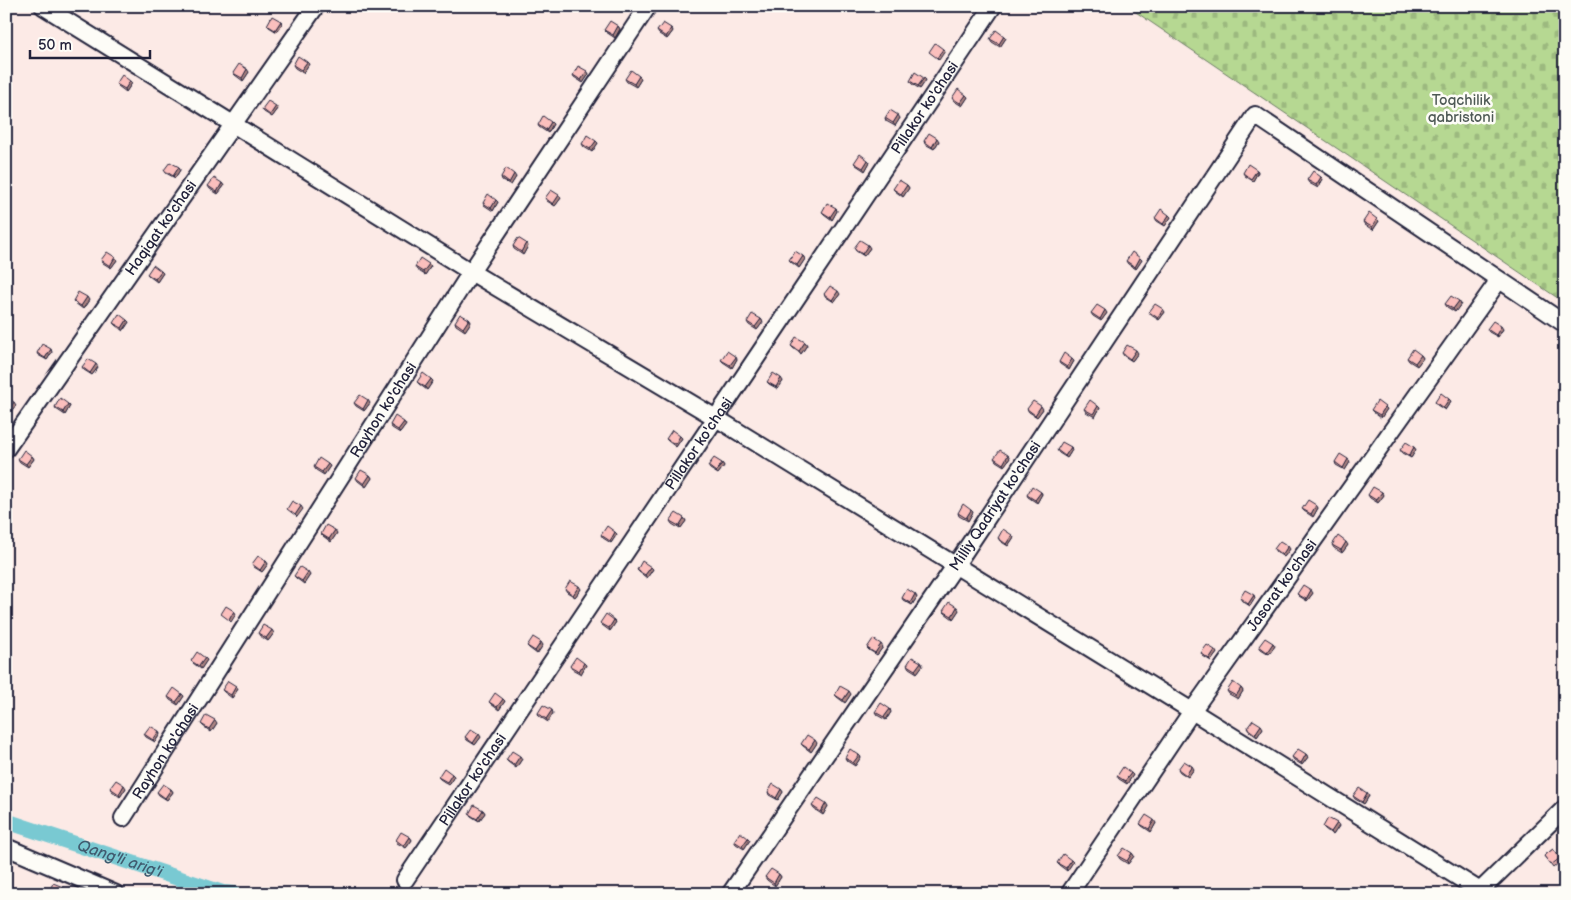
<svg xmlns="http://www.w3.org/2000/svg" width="1571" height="900" font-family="'Balsamiq Sans',sans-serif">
<defs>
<pattern id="cemetery-stones" width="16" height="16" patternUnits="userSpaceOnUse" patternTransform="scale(1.25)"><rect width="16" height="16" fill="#b6d892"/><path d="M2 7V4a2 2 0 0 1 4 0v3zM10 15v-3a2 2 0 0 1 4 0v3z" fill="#9cb97f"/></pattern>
</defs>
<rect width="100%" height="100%" fill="#fceae6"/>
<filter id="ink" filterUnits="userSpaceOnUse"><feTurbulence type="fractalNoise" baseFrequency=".02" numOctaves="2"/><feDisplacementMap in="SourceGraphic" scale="10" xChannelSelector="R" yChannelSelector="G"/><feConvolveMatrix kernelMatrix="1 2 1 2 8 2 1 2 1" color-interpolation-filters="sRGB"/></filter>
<g filter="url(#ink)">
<path fill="url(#cemetery-stones)" stroke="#6c7d66" d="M 1127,6 L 1565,6 L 1565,303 Z"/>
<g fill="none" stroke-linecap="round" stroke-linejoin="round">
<path stroke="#79c9d2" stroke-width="16" id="s1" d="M 6,821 L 223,893 L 234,894"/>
<defs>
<g id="minor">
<path d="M 43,6 L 471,272 L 716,418 L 1192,711 L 1485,894"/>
<path id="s2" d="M 6,449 L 316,6"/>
<path id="s3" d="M 123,818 L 471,272 L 648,6"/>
<path d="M 6,847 L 116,894"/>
<path id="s4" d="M 405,880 L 993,6"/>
<path id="s5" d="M 730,894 L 955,566 L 1255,115 L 1565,324"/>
<path id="s6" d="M 1069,894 L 1192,711 L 1499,280"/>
<path d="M 1477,894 L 1565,808"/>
</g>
</defs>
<use href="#minor" stroke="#22223b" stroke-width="20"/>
<use href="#minor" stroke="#fdfcf7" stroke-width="16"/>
</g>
<path fill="#d8a4a3" stroke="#22223b" d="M 281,21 L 282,24 L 277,32 L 269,27 L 267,25 Z
M 618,26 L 620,29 L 615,38 L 606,32 L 604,30 Z
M 671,28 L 673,31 L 667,39 L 659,34 L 657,31 Z
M 1004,36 L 1006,38 L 1000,47 L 992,42 L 990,39 Z
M 307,62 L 309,64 L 303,73 L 295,68 L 293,65 Z
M 587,71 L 589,74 L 583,83 L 574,77 L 573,75 Z
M 249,72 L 243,81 L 235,75 L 233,73 Z
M 639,76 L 641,79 L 636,87 L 627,82 L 625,79 Z
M 926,80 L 920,89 L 912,84 L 910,81 Z
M 132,83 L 126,92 L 118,86 L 116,84 Z
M 966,95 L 968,97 L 962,106 L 954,101 L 952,98 Z
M 262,109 L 278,109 L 272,117 L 264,112 Z
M 885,118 L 900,118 L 895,126 L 886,121 Z
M 551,122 L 553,124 L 548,133 L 539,127 L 538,125 Z
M 924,141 L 939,141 L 934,149 L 925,144 Z
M 598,143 L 592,152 L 584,147 L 582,144 Z
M 870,162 L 865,171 L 856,165 L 854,163 Z
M 179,167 L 180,170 L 175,178 L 166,173 L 164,170 Z
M 1257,170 L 1258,172 L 1253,181 L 1245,176 L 1243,173 Z
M 501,177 L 516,177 L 511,185 L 502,180 Z
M 1321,177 L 1323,179 L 1318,188 L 1309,183 L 1307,180 Z
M 222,183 L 224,186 L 218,194 L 210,189 L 208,186 Z
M 907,185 L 909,188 L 903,197 L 895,191 L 893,189 Z
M 545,198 L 561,198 L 555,206 L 547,201 Z
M 498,202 L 493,211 L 484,205 L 483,203 Z
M 836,208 L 837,211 L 832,220 L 824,214 L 822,212 Z
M 1169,215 L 1171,217 L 1165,226 L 1157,221 L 1155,218 Z
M 1377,219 L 1379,221 L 1373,230 L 1365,225 L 1363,222 Z
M 526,243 L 528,246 L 523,255 L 514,249 L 513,246 Z
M 854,248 L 870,248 L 864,256 L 856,251 Z
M 803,256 L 805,259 L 799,268 L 791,262 L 789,260 Z
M 101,260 L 117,260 L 111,268 L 103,263 Z
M 1142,260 L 1136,269 L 1128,264 L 1126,261 Z
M 429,264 L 431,266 L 425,275 L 417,270 L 415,267 Z
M 163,273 L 157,282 L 149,276 L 147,274 Z
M 824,294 L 840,294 L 834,302 L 826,297 Z
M 89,300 L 83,309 L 75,303 L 73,301 Z
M 1445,304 L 1461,304 L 1455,312 L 1447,307 Z
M 1149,312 L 1165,312 L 1159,320 L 1151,315 Z
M 1091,313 L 1107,313 L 1101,321 L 1093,316 Z
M 469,319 L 471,322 L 465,331 L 456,325 L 455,322 Z
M 761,319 L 763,322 L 757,330 L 749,325 L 747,322 Z
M 127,320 L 129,322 L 123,331 L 115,325 L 113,323 Z
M 1487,329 L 1503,329 L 1498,337 L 1489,332 Z
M 805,342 L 807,345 L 801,354 L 793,348 L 791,346 Z
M 52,352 L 47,360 L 38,355 L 37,353 Z
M 1122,353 L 1138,353 L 1132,361 L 1124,356 Z
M 1421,355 L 1423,358 L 1417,366 L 1409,361 L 1407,358 Z
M 737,359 L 732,368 L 723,362 L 721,360 Z
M 1074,361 L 1069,370 L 1060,364 L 1059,362 Z
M 82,367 L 98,367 L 92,375 L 84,370 Z
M 431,379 L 433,381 L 427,390 L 419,384 L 417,382 Z
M 783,381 L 778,389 L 769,384 L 767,382 Z
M 1449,399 L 1451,401 L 1445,410 L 1437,405 L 1435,402 Z
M 354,403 L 370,403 L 364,411 L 356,406 Z
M 68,404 L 70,406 L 65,415 L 56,409 L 55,407 Z
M 1385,407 L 1387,409 L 1381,418 L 1373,412 L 1371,410 Z
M 1100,408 L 1095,417 L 1086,412 L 1084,409 Z
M 1027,409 L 1043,409 L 1037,417 L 1029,412 Z
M 390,425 L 406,425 L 400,433 L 392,428 Z
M 682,438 L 676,447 L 668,441 L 666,439 Z
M 1071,447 L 1072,450 L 1067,458 L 1059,453 L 1057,450 Z
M 1414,447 L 1416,450 L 1411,458 L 1402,453 L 1400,450 Z
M 32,456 L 34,459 L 28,467 L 20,462 L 18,459 Z
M 994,458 L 1010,458 L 1004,466 L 996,461 Z
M 1335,462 L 1350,462 L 1345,470 L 1336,465 Z
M 722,463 L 724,466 L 718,474 L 710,469 L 708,466 Z
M 330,466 L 324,475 L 316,470 L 314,467 Z
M 370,475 L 372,478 L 366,487 L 358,481 L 356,478 Z
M 1041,492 L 1042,494 L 1037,503 L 1028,497 L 1027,495 Z
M 1382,492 L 1384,495 L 1378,503 L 1370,498 L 1368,495 Z
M 1316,505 L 1318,508 L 1313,517 L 1304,511 L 1302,509 Z
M 971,510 L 973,512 L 968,521 L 959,516 L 958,513 Z
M 684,518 L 686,521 L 680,529 L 672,524 L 670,521 Z
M 337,533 L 331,542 L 323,536 L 321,534 Z
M 617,534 L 611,543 L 603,538 L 601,535 Z
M 1014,537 L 1008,546 L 1000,541 L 998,538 Z
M 1332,545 L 1348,545 L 1342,553 L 1334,548 Z
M 1274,549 L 1290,549 L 1284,557 L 1276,552 Z
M 266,561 L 268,564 L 262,572 L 254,567 L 252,564 Z
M 651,567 L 653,569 L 647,578 L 639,572 L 637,570 Z
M 310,575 L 304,584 L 296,578 L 294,576 Z
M 565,589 L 581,589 L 575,597 L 567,592 Z
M 1313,593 L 1307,601 L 1299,596 L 1297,594 Z
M 917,597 L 912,605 L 903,600 L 902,598 Z
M 1240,598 L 1255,598 L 1250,606 L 1242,601 Z
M 959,610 L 953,619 L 945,613 L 943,611 Z
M 614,620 L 616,622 L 610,631 L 602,625 L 600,623 Z
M 258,633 L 274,633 L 268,641 L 260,636 Z
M 1273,643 L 1275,646 L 1269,654 L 1261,649 L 1259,646 Z
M 543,645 L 537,654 L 529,648 L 527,646 Z
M 883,647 L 877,655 L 869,650 L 867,648 Z
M 1201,653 L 1217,653 L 1211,661 L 1203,656 Z
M 207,660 L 201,669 L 193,663 L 191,661 Z
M 586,665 L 581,674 L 572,669 L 570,666 Z
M 907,665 L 923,665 L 917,673 L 909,668 Z
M 236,686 L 238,689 L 232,698 L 224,692 L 222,690 Z
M 1241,688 L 1243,691 L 1238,699 L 1229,694 L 1227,691 Z
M 851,694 L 845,703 L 837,697 L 835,695 Z
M 184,696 L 178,705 L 170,700 L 168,697 Z
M 505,701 L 499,710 L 491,704 L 489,702 Z
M 875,712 L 891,712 L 886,720 L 877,715 Z
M 538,713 L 553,713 L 548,722 L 539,716 Z
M 217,723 L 211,732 L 203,726 L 201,724 Z
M 1247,728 L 1263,728 L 1257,737 L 1249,731 Z
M 144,734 L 160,734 L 155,742 L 146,737 Z
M 465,737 L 481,737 L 475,745 L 467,740 Z
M 817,743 L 811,752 L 803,746 L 801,744 Z
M 1306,754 L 1308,757 L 1302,765 L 1294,760 L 1292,757 Z
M 859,755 L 861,757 L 855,766 L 847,761 L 845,758 Z
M 522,759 L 516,768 L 508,762 L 506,760 Z
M 1178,769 L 1194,769 L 1188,777 L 1180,772 Z
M 452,774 L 454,776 L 449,785 L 440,779 L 438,777 Z
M 1133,775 L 1127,784 L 1119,779 L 1117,776 Z
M 110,788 L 126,788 L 120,797 L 112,791 Z
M 171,789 L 173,792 L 167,800 L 159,795 L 157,792 Z
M 781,789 L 783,792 L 778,800 L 769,795 L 768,792 Z
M 1353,796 L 1369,796 L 1364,804 L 1355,799 Z
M 812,806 L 828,806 L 823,815 L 814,809 Z
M 483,810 L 485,813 L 479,821 L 471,816 L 469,814 Z
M 1156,823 L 1151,832 L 1142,826 L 1140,824 Z
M 1337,823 L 1339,826 L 1333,835 L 1325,829 L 1323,827 Z
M 410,837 L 412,840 L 406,848 L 397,843 L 396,840 Z
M 748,838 L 750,840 L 744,849 L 736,844 L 734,841 Z
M 1553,849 L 1561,861 L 1553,868 L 1544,856 Z
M 1132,853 L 1134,856 L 1128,864 L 1120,859 L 1118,856 Z
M 1073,862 L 1067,871 L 1059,865 L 1057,863 Z
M 779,874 L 781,877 L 775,886 L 767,880 L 765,877 Z"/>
<path fill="#b08684" stroke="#22223b" d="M 281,21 L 282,24 L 277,32 L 275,30 Z
M 618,26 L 620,29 L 615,38 L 613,35 Z
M 671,28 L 673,31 L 667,39 L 666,37 Z
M 1004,36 L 1006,38 L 1000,47 L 999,44 Z
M 943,49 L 945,51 L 939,60 L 937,58 Z
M 307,62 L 309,64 L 303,73 L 301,70 Z
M 247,69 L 249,72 L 243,81 L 242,78 Z
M 587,71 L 589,74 L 583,83 L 581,80 Z
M 639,76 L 641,79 L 636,87 L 634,84 Z
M 924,78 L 926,80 L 920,89 L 918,86 Z
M 130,81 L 132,83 L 126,92 L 125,89 Z
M 966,95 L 968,97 L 962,106 L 960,103 Z
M 276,106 L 278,109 L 272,117 L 270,115 Z
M 898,115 L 900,118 L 895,126 L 893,123 Z
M 551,122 L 553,124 L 548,133 L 546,130 Z
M 937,138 L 939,141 L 934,149 L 932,147 Z
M 596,141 L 598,143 L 592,152 L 590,149 Z
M 868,160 L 870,162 L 865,171 L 863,168 Z
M 179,167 L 180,170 L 175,178 L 173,176 Z
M 1257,170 L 1258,172 L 1253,181 L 1251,179 Z
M 514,174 L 516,177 L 511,185 L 509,183 Z
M 1321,177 L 1323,179 L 1318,188 L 1316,185 Z
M 222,183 L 224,186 L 218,194 L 217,192 Z
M 907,185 L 909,188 L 903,197 L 901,194 Z
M 559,195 L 561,198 L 555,206 L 553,204 Z
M 496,200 L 498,202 L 493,211 L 491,208 Z
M 836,208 L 837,211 L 832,220 L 830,217 Z
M 1169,215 L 1171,217 L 1165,226 L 1163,224 Z
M 1377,219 L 1379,221 L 1373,230 L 1372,227 Z
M 526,243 L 528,246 L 523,255 L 521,252 Z
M 868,245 L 870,248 L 864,256 L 862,254 Z
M 803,256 L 805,259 L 799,268 L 797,265 Z
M 115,257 L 117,260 L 111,268 L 110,266 Z
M 1140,258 L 1142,260 L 1136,269 L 1135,267 Z
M 429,264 L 431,266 L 425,275 L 423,272 Z
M 161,271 L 163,273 L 157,282 L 155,279 Z
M 838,291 L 840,294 L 834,302 L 832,300 Z
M 87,297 L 89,300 L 83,309 L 81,306 Z
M 1459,301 L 1461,304 L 1455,312 L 1453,309 Z
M 1163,309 L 1165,312 L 1159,320 L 1158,318 Z
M 1105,310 L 1107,313 L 1101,321 L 1100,319 Z
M 469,319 L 471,322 L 465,331 L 463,328 Z
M 761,319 L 763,322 L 757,330 L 755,327 Z
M 127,320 L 129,322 L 123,331 L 122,328 Z
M 1501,326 L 1503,329 L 1498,337 L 1496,335 Z
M 805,342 L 807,345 L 801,354 L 799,351 Z
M 51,349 L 52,352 L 47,360 L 45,358 Z
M 1136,350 L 1138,353 L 1132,361 L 1130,359 Z
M 1421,355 L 1423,358 L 1417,366 L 1415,363 Z
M 736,357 L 737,359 L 732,368 L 730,365 Z
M 1072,359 L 1074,361 L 1069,370 L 1067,367 Z
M 96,364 L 98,367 L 92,375 L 90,373 Z
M 781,378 L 783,381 L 778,389 L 776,387 Z
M 431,379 L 433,381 L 427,390 L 425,387 Z
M 1449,399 L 1451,401 L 1445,410 L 1443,408 Z
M 368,400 L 370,403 L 364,411 L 363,409 Z
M 14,402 L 16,405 L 10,413 L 8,410 Z
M 68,404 L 70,406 L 65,415 L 63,412 Z
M 1041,406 L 1043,409 L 1037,417 L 1035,415 Z
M 1098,406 L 1100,408 L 1095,417 L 1093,414 Z
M 1385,407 L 1387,409 L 1381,418 L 1380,415 Z
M 404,422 L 406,425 L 400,433 L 398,430 Z
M 680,436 L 682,438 L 676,447 L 675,444 Z
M 1071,447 L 1072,450 L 1067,458 L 1065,456 Z
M 1414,447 L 1416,450 L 1411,458 L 1409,456 Z
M 1008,455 L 1010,458 L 1004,466 L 1003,464 Z
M 32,456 L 34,459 L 28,467 L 26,464 Z
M 1348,459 L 1350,462 L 1345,470 L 1343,468 Z
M 722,463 L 724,466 L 718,474 L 716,472 Z
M 328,464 L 330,466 L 324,475 L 322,472 Z
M 370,475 L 372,478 L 366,487 L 364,484 Z
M 1041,492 L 1042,494 L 1037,503 L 1035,500 Z
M 1382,492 L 1384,495 L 1378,503 L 1376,500 Z
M 1316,505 L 1318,508 L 1313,517 L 1311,514 Z
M 301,506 L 303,509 L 297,517 L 295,515 Z
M 971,510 L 973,512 L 968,521 L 966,518 Z
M 684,518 L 686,521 L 680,529 L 679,526 Z
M 335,530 L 337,533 L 331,542 L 329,539 Z
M 615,532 L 617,534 L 611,543 L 610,541 Z
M 1012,535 L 1014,537 L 1008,546 L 1006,544 Z
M 1346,542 L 1348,545 L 1342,553 L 1341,550 Z
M 1288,546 L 1290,549 L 1284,557 L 1282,555 Z
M 266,561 L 268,564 L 262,572 L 260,570 Z
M 651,567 L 653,569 L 647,578 L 645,575 Z
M 308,572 L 310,575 L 304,584 L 302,581 Z
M 579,586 L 581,589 L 575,597 L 573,595 Z
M 1311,590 L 1313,593 L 1307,601 L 1306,599 Z
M 915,594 L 917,597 L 912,605 L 910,603 Z
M 1254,595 L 1255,598 L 1250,606 L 1248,604 Z
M 957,607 L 959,610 L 953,619 L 952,616 Z
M 234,611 L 236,614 L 231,622 L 229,620 Z
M 614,620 L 616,622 L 610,631 L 609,628 Z
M 272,630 L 274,633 L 268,641 L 266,638 Z
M 541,642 L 543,645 L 537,654 L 535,651 Z
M 1273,643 L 1275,646 L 1269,654 L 1267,652 Z
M 881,644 L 883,647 L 877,655 L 875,653 Z
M 1215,650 L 1217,653 L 1211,661 L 1209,659 Z
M 205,658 L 207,660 L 201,669 L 199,666 Z
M 921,662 L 923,665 L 917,673 L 915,670 Z
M 584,663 L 586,665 L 581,674 L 579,671 Z
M 236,686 L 238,689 L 232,698 L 231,695 Z
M 1241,688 L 1243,691 L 1238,699 L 1236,696 Z
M 849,691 L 851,694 L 845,703 L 843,700 Z
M 182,694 L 184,696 L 178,705 L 176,702 Z
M 503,699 L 505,701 L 499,710 L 497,707 Z
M 890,709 L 891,712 L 886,720 L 884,717 Z
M 552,710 L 553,713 L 548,722 L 546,719 Z
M 215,720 L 217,723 L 211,732 L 209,729 Z
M 1261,725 L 1263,728 L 1257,737 L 1255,734 Z
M 159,731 L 160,734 L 155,742 L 153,740 Z
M 479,734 L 481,737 L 475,745 L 473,743 Z
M 815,740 L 817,743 L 811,752 L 809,749 Z
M 1306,754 L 1308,757 L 1302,765 L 1301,763 Z
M 859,755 L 861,757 L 855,766 L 853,763 Z
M 520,756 L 522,759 L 516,768 L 514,765 Z
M 1192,766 L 1194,769 L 1188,777 L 1186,775 Z
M 1131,773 L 1133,775 L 1127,784 L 1125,781 Z
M 452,774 L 454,776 L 449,785 L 447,782 Z
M 124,785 L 126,788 L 120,797 L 119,794 Z
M 171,789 L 173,792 L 167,800 L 165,798 Z
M 781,789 L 783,792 L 778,800 L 776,798 Z
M 1367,793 L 1369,796 L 1364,804 L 1362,802 Z
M 826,803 L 828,806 L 823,815 L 821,812 Z
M 483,810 L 485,813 L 479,821 L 477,819 Z
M 1154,820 L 1156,823 L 1151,832 L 1149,829 Z
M 1337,823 L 1339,826 L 1333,835 L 1331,832 Z
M 410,837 L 412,840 L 406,848 L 404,846 Z
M 748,838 L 750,840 L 744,849 L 742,846 Z
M 1132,853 L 1134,856 L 1128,864 L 1127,861 Z
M 1071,860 L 1073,862 L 1067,871 L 1066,868 Z
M 779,874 L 781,877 L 775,886 L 774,883 Z
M 63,887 L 65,890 L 63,894 L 60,894 Z"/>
<path fill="#fbbfbd" stroke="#22223b" d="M 272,16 L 281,21 L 275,30 L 267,25 Z
M 610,21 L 618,26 L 613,35 L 604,30 Z
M 663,23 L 671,28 L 666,37 L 657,31 Z
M 996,30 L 1004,36 L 999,44 L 990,39 Z
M 935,43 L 943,49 L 937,58 L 929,52 Z
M 298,56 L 307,62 L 301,70 L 293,65 Z
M 239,64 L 247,69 L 242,78 L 233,73 Z
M 578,66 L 587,71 L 581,80 L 573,75 Z
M 631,70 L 639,76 L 634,84 L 625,79 Z
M 915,72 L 924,78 L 918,86 L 910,81 Z
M 122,75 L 130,81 L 125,89 L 116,84 Z
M 958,89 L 966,95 L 960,103 L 952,98 Z
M 268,101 L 276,106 L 270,115 L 262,109 Z
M 890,110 L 898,115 L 893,123 L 885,118 Z
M 543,116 L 551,122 L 546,130 L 538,125 Z
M 929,133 L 937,138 L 932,147 L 924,141 Z
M 587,135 L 596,141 L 590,149 L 582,144 Z
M 860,154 L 868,160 L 863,168 L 854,163 Z
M 170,162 L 179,167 L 173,176 L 164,170 Z
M 1248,164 L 1257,170 L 1251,179 L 1243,173 Z
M 506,168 L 514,174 L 509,183 L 501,177 Z
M 1313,171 L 1321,177 L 1316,185 L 1307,180 Z
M 214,178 L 222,183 L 217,192 L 208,186 Z
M 899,180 L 907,185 L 901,194 L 893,189 Z
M 551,190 L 559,195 L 553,204 L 545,198 Z
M 488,194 L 496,200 L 491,208 L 483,203 Z
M 827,203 L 836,208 L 830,217 L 822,212 Z
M 1161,209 L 1169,215 L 1163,224 L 1155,218 Z
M 1369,213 L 1377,219 L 1372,227 L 1363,222 Z
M 518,238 L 526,243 L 521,252 L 513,246 Z
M 860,240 L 868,245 L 862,254 L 854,248 Z
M 795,251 L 803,256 L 797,265 L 789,260 Z
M 107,252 L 115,257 L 110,266 L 101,260 Z
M 1132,252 L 1140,258 L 1135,267 L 1126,261 Z
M 420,258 L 429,264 L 423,272 L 415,267 Z
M 153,265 L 161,271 L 155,279 L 147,274 Z
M 830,286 L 838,291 L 832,300 L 824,294 Z
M 78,292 L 87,297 L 81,306 L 73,301 Z
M 1451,296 L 1459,301 L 1453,309 L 1445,304 Z
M 1155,304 L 1163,309 L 1158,318 L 1149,312 Z
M 1097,305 L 1105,310 L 1100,319 L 1091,313 Z
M 119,314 L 127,320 L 122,328 L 113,323 Z
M 460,314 L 469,319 L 463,328 L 455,322 Z
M 752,314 L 761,319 L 755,327 L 747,322 Z
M 1493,321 L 1501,326 L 1496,335 L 1487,329 Z
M 796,337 L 805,342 L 799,351 L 791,346 Z
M 42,344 L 51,349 L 45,358 L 37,353 Z
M 1127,345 L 1136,350 L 1130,359 L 1122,353 Z
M 1413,349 L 1421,355 L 1415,363 L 1407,358 Z
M 727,351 L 736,357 L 730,365 L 721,360 Z
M 1064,353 L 1072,359 L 1067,367 L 1059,362 Z
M 88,359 L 96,364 L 90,373 L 82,367 Z
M 423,373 L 431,379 L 425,387 L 417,382 Z
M 773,373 L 781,378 L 776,387 L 767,382 Z
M 1441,393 L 1449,399 L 1443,408 L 1435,402 Z
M 360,395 L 368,400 L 363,409 L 354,403 Z
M 6,397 L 14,402 L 8,410 L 6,409 Z
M 60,398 L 68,404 L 63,412 L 55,407 Z
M 1090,400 L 1098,406 L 1093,414 L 1084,409 Z
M 1033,401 L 1041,406 L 1035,415 L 1027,409 Z
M 1377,401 L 1385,407 L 1380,415 L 1371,410 Z
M 395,416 L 404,422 L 398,430 L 390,425 Z
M 672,430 L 680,436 L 675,444 L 666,439 Z
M 1062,442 L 1071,447 L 1065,456 L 1057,450 Z
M 1406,442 L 1414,447 L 1409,456 L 1400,450 Z
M 24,450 L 32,456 L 26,464 L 18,459 Z
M 1000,450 L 1008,455 L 1003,464 L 994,458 Z
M 1340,454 L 1348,459 L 1343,468 L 1335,462 Z
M 319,458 L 328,464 L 322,472 L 314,467 Z
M 714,458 L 722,463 L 716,472 L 708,466 Z
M 361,470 L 370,475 L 364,484 L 356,478 Z
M 1032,486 L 1041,492 L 1035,500 L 1027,495 Z
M 1373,487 L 1382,492 L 1376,500 L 1368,495 Z
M 1308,500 L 1316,505 L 1311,514 L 1302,509 Z
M 292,501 L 301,506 L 295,515 L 287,509 Z
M 963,504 L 971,510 L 966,518 L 958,513 Z
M 676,513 L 684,518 L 679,526 L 670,521 Z
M 326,525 L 335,530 L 329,539 L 321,534 Z
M 607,526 L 615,532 L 610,541 L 601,535 Z
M 1003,529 L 1012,535 L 1006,544 L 998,538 Z
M 1338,536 L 1346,542 L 1341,550 L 1332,545 Z
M 1280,541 L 1288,546 L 1282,555 L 1274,549 Z
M 258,556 L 266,561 L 260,570 L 252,564 Z
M 642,561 L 651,567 L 645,575 L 637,570 Z
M 300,567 L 308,572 L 302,581 L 294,576 Z
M 570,581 L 579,586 L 573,595 L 565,589 Z
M 1303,585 L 1311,590 L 1306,599 L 1297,594 Z
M 907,589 L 915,594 L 910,603 L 902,598 Z
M 1245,590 L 1254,595 L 1248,604 L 1240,598 Z
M 949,602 L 957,607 L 952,616 L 943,611 Z
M 226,606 L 234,611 L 229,620 L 221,614 Z
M 606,614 L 614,620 L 609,628 L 600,623 Z
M 263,625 L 272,630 L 266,638 L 258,633 Z
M 533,637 L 541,642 L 535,651 L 527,646 Z
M 1265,638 L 1273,643 L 1267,652 L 1259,646 Z
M 873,639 L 881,644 L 875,653 L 867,648 Z
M 1207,645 L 1215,650 L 1209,659 L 1201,653 Z
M 197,652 L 205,658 L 199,666 L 191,661 Z
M 576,657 L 584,663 L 579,671 L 570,666 Z
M 912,657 L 921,662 L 915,670 L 907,665 Z
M 228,681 L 236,686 L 231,695 L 222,690 Z
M 1233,682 L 1241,688 L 1236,696 L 1227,691 Z
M 840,686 L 849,691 L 843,700 L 835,695 Z
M 174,688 L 182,694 L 176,702 L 168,697 Z
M 495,693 L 503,699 L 497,707 L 489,702 Z
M 881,703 L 890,709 L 884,717 L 875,712 Z
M 543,705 L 552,710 L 546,719 L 538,713 Z
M 206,715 L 215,720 L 209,729 L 201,724 Z
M 1253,720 L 1261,725 L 1255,734 L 1247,728 Z
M 150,726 L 159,731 L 153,740 L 144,734 Z
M 471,729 L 479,734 L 473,743 L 465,737 Z
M 807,735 L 815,740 L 809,749 L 801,744 Z
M 850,749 L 859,755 L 853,763 L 845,758 Z
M 1298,749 L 1306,754 L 1301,763 L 1292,757 Z
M 512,751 L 520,756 L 514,765 L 506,760 Z
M 1184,761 L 1192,766 L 1186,775 L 1178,769 Z
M 1123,767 L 1131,773 L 1125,781 L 1117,776 Z
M 444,768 L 452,774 L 447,782 L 438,777 Z
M 116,780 L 124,785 L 119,794 L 110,788 Z
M 163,784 L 171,789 L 165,798 L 157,792 Z
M 773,784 L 781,789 L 776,798 L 768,792 Z
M 1359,788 L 1367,793 L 1362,802 L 1353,796 Z
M 818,798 L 826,803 L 821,812 L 812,806 Z
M 474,805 L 483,810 L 477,819 L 469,814 Z
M 1146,815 L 1154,820 L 1149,829 L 1140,824 Z
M 1328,818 L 1337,823 L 1331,832 L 1323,827 Z
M 401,832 L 410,837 L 404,846 L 396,840 Z
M 740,832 L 748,838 L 742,846 L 734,841 Z
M 1124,848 L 1132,853 L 1127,861 L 1118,856 Z
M 1553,849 L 1560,858 L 1551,865 L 1544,856 Z
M 1063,854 L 1071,860 L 1066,868 L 1057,863 Z
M 771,869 L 779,874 L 774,883 L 765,877 Z
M 53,883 L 63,887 L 60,894 L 53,894 L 49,892 Z"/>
</g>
<g text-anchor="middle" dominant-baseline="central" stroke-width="5" stroke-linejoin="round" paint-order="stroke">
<g font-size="15" fill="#4e5955" stroke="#fdfcf7">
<text x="1461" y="100">Toqchilik<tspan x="1461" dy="17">qabristoni</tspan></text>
</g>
<g font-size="15" fill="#22223b" stroke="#fdfcf7">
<text stroke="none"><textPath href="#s4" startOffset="931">Pillakor ko'chasi</textPath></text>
<text stroke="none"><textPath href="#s2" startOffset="270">Haqiqat ko'chasi</textPath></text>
<text stroke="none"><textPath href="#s3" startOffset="484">Rayhon ko'chasi</textPath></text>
<text stroke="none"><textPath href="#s4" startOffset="526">Pillakor ko'chasi</textPath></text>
<text stroke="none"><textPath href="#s5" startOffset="470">Milliy Qadriyat ko'chasi</textPath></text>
<text stroke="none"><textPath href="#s6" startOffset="375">Jasorat ko'chasi</textPath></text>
<text stroke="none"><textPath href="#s3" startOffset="79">Rayhon ko'chasi</textPath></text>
<text stroke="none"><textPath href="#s4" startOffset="121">Pillakor ko'chasi</textPath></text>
</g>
<g font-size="16" font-style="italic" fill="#405c70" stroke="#fdfcf7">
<text stroke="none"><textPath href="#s1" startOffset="120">Qang'li arig'i</textPath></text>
</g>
</g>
<rect width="1571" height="900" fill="none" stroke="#fdfcf7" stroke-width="25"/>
<rect x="12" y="12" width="1546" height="875" fill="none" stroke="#22223b" stroke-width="2" filter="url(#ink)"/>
<path d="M30 50v8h120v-8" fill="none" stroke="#22223b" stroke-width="2.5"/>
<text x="38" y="50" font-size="15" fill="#22223b" stroke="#fdfcf7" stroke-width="4" paint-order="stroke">50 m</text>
</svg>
